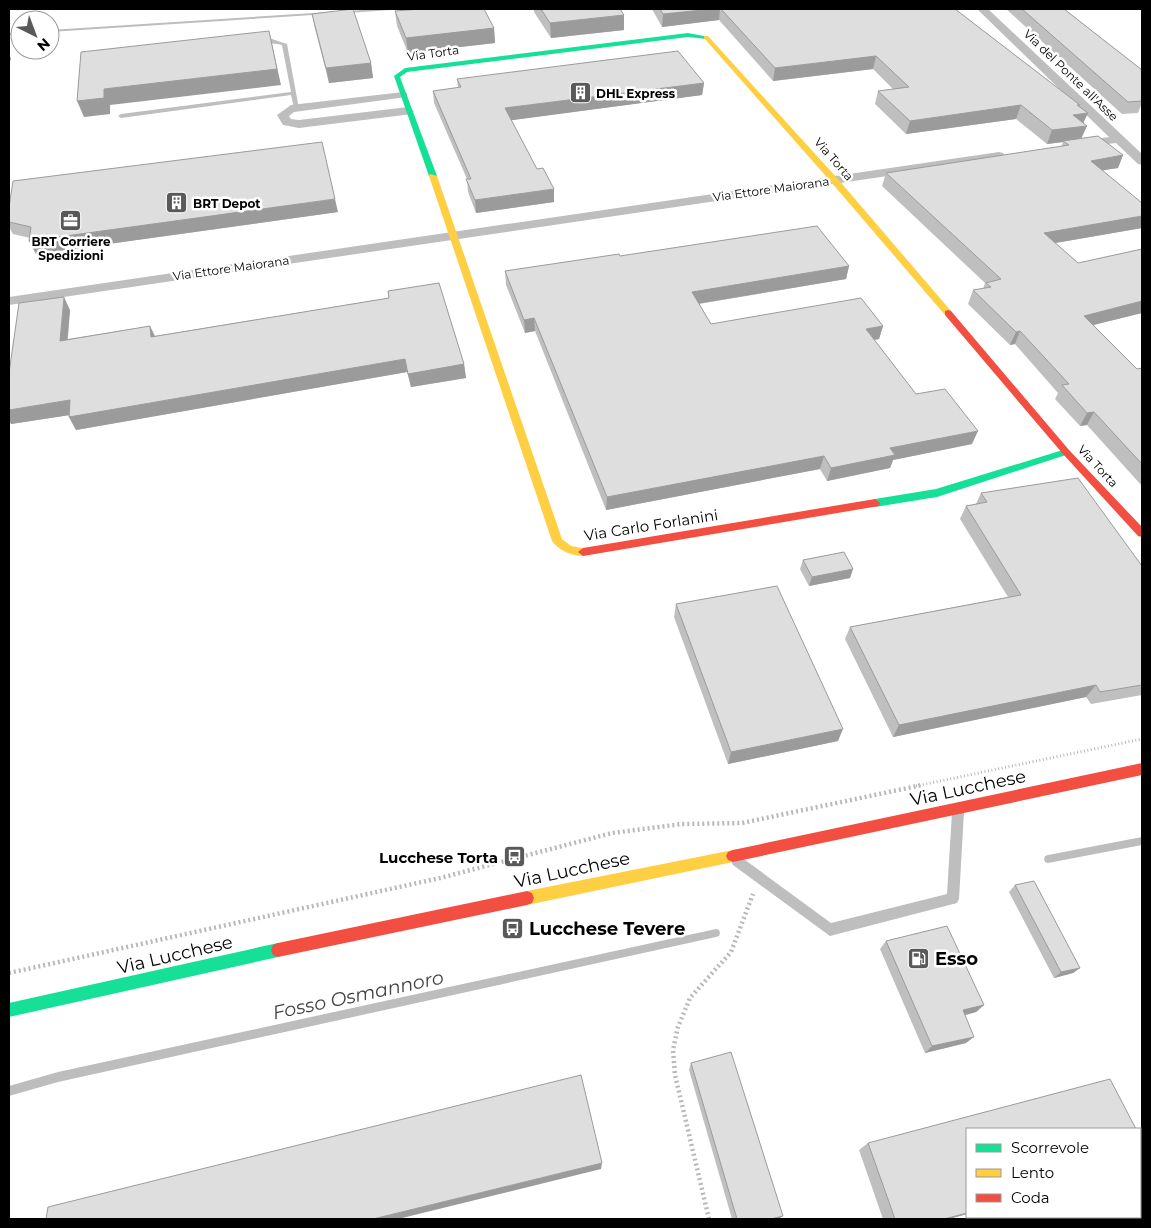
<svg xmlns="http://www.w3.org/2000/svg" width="1151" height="1228" font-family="Montserrat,sans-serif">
<rect width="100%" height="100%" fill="#fff"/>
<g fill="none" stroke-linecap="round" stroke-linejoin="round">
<path fill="#bdbdbd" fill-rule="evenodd" d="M 379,9 L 393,9 L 391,10 L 347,13 L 345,12 L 347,11 Z
M 329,12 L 328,14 L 50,32 L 50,30 Z
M 20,32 L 20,34 L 9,35 L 9,33 Z
M 1142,837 L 1142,845 L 1048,863 L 1045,862 L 1044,859 L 1045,856 L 1048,855 Z
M 716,929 L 719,930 L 720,933 L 719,936 L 716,937 L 58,1082 L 9,1096 L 9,1086 L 58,1072 Z"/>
<path stroke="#b9b9b9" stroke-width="3" stroke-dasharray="1 2.5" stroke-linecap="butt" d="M 916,786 L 1142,739"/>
<path stroke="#b9b9b9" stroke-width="4.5" stroke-dasharray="2 3" stroke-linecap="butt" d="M 9,973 L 440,878 L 612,833 L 682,824 L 742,823 L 922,785
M 709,1219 L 675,1075 L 673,1050 L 678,1027 L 690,998 L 731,952 L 753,894"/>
<path fill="#bebebe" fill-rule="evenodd" d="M 269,38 L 287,44 L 299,109 L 294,108 L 291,95 L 121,118 L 118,116 L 121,114 L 291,92 L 282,45 C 275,43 260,43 256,41 Z
M 958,807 L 962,808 L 964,812 L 959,899 L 957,903 L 830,936 L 733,865 L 731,861 L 733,857 L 737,855 L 741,857 L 831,923 L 947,894 L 952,812 L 954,808 Z"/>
<path fill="#bebebe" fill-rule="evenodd" d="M 977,9 L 988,9 L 1123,136 L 1142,154 L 1142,165 L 1138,164 L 1116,143 L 1075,148 L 1073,145 L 1075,142 L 1109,137 Z
M 403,92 L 407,93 L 407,97 L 294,112 L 289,116 L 291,119 L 299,120 L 408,107 L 414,111 L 412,114 L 299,128 L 283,125 L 277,115 L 291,105 Z
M 999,152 L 1003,153 L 1005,156 L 1003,159 L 9,305 L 9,297 Z"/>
<path fill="#16e098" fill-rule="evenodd" d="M 688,33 L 709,37 L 706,39 L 688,37 L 407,72 L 400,77 L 437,176 L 433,178 L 429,176 L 394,76 L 405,68 Z
M 1066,449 L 1071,452 L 1069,454 L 937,497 L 875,507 L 870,503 L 875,499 L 936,489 Z
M 278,943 L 283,945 L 285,950 L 283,955 L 278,957 L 9,1017 L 9,1003 Z"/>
<path fill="#ffcf43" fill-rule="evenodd" d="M 704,36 L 708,36 L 837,178 L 951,311 L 951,315 L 945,315 L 831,182 L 704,38 Z
M 430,174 L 437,176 L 562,539 L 571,546 L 587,549 L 588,552 L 587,555 C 575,558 559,551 552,541 L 429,176 Z
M 733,850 L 738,852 L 740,856 L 738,860 L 733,862 L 527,905 L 522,903 L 520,898 L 522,893 L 527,891 Z"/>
<path fill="#f24e42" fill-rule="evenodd" d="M 948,310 L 951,311 L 1069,450 L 1142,527 L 1142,537 L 1138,536 L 1063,454 L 945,315 L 945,311 Z
M 875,499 L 880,503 L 879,506 L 583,556 L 578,552 L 583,548 Z
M 1142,763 L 1142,775 L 733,862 L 728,860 L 726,856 L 728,852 L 733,850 Z
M 527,891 L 532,893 L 534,898 L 532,903 L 527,905 L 278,957 L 273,955 L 271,950 L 273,945 L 278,943 Z"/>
</g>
<path fill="#bfbfbf" d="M 534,9 L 620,9 L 624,30 L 551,38 L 534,12 Z
M 652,9 L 955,9 L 1080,105 L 1079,107 L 1084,123 L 1081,138 L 1123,155 L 1118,168 L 1103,170 L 1142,228 L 1055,243 L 1078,263 L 1142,313 L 1093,325 L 1137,369 L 1142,368 L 1142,486 L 1087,425 L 1080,426 L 1055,399 L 1058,393 L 1015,344 L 1010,345 L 968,304 L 973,290 L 983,289 L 985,283 L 882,186 L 886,173 L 1061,147 L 1063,142 L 1047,144 L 1016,119 L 906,134 L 875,104 L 878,91 L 893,89 L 873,69 L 773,81 L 719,20 L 662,27 Z
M 1006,9 L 1064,9 L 1142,70 L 1142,103 L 1138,113 L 1122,114 Z
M 395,11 L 494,28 L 495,43 L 408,53 L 397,26 Z
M 312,14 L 371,63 L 373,78 L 329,83 L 315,29 Z
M 457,79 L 704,83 L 702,95 L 511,120 L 554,202 L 476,213 L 468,192 L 467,179 L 434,103 L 433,91 L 458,88 Z
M 9,207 L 338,212 L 36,254 L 29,241 L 30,238 L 13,234 L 9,227 Z
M 620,256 L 849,266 L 846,279 L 699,304 L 711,324 L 883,326 L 879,339 L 874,340 L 916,394 L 972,444 L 893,460 L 890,468 L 827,481 L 820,469 L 606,510 L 535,331 L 525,333 L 506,285 L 505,271 Z
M 388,291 L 464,364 L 466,378 L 411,387 L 407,372 L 76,430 L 69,417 L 69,415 L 11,424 L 70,310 L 68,339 L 150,326 L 155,336 L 389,298 Z
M 981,493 L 1142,566 L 1142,695 L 1091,704 L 1086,697 L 893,737 L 845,639 L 850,627 L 1008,597 L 960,519 L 966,506 L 976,504 Z
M 803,560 L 853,569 L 850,578 L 809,586 L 800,569 Z
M 676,604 L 838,741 L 728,764 L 674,617 Z
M 1015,885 L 1080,968 L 1073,973 L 1054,978 L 1009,892 Z
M 886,941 L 984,1005 L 976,1012 L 965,1015 L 966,1043 L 925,1053 L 880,949 Z
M 691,1063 L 783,1216 L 778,1219 L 732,1219 L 689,1070 Z
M 967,1129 L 967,1214 L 949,1219 L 883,1219 L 859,1150 L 868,1143 Z"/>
<path fill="#9b9b9b" d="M 712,9 L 720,9 L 719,20 L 662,27 L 663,14 Z
M 624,15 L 624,30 L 551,38 L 550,23 Z
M 494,28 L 495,43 L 408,53 L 406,38 Z
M 269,31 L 281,85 L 110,105 L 110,114 L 84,117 L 77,101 L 104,89 Z
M 9,53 L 11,59 L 9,64 Z
M 876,56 L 873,69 L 773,81 L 775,68 Z
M 371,63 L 373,78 L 329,83 L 326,68 Z
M 704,83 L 702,95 L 506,121 L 505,108 Z
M 1021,105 L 1016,119 L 906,134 L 910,121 Z
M 1088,113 L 1082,126 L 1087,126 L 1081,139 L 1063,141 L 1063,142 L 1047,144 L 1052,130 L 1073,115 Z
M 1123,155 L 1118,168 L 1085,173 L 1091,161 Z
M 554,189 L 554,202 L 476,213 L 475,200 Z
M 335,199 L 338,212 L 36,254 L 29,241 Z
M 1142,216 L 1142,228 L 1038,246 L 1044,233 Z
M 849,266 L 846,279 L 690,305 L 692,292 Z
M 64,297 L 70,310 L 66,354 L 60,341 Z
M 1142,301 L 1142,313 L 1077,329 L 1084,316 Z
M 534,318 L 535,331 L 525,333 L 524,320 Z
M 150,326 L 156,339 L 151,337 Z
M 883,326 L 879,339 L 862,342 L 866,329 Z
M 1020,331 L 1015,344 L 1010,345 L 1016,332 Z
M 405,359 L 407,372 L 76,430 L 69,417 Z
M 464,364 L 466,378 L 411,387 L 408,374 Z
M 70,400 L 77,414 L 11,424 L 9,421 L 9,410 Z
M 1094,412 L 1087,425 L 1080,426 L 1087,413 Z
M 978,431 L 972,444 L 893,460 L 890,468 L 827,481 L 831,468 L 890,448 Z
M 824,456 L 820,469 L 606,510 L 607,497 Z
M 853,569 L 850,578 L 809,586 L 812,577 Z
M 1096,685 L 1086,697 L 893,737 L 899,725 Z
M 843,729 L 838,741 L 728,764 L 731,752 Z
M 1080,968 L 1073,973 L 1054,978 L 1061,972 Z
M 984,1005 L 976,1012 L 955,1018 L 963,1010 Z
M 974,1037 L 966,1043 L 925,1053 L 932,1046 Z
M 602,1163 L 601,1169 L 398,1219 L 373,1219 Z
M 967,1213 L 967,1214 L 949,1219 L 944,1219 Z
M 783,1216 L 778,1219 L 771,1219 Z"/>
<path fill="#dedede" stroke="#9b9b9b" d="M 353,9 L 371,63 L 326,68 L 312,14 Z
M 420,9 L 484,9 L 494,28 L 406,38 L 395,11 Z
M 541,9 L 620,9 L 624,15 L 550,23 Z
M 660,9 L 712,9 L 663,14 Z
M 721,9 L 955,9 L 1080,105 L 1077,105 L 1088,113 L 1073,115 L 1087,126 L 1052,130 L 1021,105 L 910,121 L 878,91 L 909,87 L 876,56 L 775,68 Z
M 1022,9 L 1064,9 L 1142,70 L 1142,101 L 1128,102 Z
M 269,31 L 277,69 L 104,89 L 104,98 L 77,101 L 81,52 Z
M 678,51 L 704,83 L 505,108 L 537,169 L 543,168 L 554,189 L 475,200 L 466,179 L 471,179 L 433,91 L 461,87 L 457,79 Z
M 1098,136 L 1123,155 L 1091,161 L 1142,203 L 1142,216 L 1044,233 L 1078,263 L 1142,249 L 1142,301 L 1084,316 L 1137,369 L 1142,368 L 1142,464 L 1094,412 L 1087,413 L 1062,385 L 1069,384 L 1020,331 L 1016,332 L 973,290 L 991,287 L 986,283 L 1001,279 L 886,173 L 1069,145 L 1063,141 Z
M 322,142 L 335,199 L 29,241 L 31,227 L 9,222 L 9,207 L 13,181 Z
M 817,226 L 849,266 L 692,292 L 711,324 L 861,298 L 883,326 L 866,329 L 916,394 L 945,389 L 978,431 L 890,448 L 895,455 L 831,468 L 824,456 L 607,497 L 534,318 L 524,320 L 505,271 L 619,254 L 620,256 Z
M 439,283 L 464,364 L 408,374 L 405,359 L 69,417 L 70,400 L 9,410 L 9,373 L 19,303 L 64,297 L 60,341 L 150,326 L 151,337 L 389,298 L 388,291 Z
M 1078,478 L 1142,566 L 1142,685 L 1100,692 L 1096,685 L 899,725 L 850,627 L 1021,595 L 966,506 L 987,502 L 981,493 Z
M 844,552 L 853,569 L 812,577 L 803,560 Z
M 777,586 L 843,729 L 731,752 L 676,604 Z
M 1034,881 L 1080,968 L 1061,972 L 1015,885 Z
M 947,926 L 984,1005 L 963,1010 L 974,1037 L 932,1046 L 886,941 Z
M 731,1052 L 783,1216 L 771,1219 L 737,1219 L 691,1063 Z
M 581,1075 L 602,1163 L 373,1219 L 46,1219 L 48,1207 Z
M 1110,1079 L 1136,1129 L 967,1129 L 967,1213 L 944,1219 L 895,1219 L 868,1143 Z
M 1140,1137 L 1142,1142 L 1142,1164 L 1140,1165 Z"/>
<defs>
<symbol id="building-square" viewBox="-11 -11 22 22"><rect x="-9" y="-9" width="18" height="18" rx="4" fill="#595959" stroke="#fff"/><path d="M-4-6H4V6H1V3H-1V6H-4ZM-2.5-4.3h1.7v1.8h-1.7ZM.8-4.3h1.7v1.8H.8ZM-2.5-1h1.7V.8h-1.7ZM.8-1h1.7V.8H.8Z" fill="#fff"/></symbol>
<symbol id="office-square" viewBox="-11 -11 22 22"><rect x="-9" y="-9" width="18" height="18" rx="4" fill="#595959" stroke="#fff"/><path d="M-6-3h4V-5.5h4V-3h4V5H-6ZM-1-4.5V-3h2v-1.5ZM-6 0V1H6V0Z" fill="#fff"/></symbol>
<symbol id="bus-square" viewBox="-11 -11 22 22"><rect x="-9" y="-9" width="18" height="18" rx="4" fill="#595959" stroke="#fff"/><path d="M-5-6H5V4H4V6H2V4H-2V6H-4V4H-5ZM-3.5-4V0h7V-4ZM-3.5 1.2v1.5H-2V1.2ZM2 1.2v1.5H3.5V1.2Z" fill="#fff"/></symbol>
<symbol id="fuel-square" viewBox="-11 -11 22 22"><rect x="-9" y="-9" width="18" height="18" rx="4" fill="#595959" stroke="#fff"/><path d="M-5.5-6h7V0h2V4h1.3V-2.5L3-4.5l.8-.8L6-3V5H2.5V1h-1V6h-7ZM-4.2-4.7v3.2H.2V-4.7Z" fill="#fff"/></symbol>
</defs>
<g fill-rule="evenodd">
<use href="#building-square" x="568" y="80" width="25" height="25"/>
<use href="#building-square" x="164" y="190" width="25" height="25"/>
<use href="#office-square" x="58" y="208" width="25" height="25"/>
<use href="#bus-square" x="502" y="844" width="25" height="25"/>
<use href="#bus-square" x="500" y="916" width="25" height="25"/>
<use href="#fuel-square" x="906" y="946" width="25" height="25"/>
</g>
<g text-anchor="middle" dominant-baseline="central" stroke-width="5" stroke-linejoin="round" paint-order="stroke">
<g font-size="12" fill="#000" stroke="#fff">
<text transform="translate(433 53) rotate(-8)">Via Torta</text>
<text transform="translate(1071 75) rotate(44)">Via del Ponte all'Asse</text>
<text transform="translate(834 159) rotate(49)">Via Torta</text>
<text transform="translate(771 189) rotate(-8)">Via Ettore Maiorana</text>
<text transform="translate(231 268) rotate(-8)">Via Ettore Maiorana</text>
<text transform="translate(1098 466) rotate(47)">Via Torta</text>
</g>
<g font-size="12" font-weight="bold" fill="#000" stroke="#fff" text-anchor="start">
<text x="596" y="93">DHL Express</text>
<text x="193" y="203">BRT Depot</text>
<text x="71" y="241" text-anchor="middle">BRT Corriere<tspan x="71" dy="14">Spedizioni</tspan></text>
</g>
<g font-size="15" fill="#000" stroke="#fff">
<text transform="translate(651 525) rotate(-9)">Via Carlo Forlanini</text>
</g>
<g font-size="15" font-weight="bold" fill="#000" stroke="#fff" text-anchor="end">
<text x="498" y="857">Lucchese Torta</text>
</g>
<g font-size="18" fill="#000" stroke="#fff">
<text transform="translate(968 788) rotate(-12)">Via Lucchese</text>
<text transform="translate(572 870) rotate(-12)">Via Lucchese</text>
<text transform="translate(175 955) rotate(-13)">Via Lucchese</text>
</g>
<g font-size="18" font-weight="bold" fill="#000" stroke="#fff" text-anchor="start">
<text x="529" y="929">Lucchese Tevere</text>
<text x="935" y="959">Esso</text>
</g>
<g font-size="19" font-style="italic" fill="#424242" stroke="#fff">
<text transform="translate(358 995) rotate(-12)">Fosso Osmannoro</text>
</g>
</g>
<rect width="1151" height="1228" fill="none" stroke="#000000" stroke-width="20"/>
<rect x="966" y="1128" width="175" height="90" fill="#ffffff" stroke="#999999"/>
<rect x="976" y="1144" width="25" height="8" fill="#16e098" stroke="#999999"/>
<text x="1011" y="1153" font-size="15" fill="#000000">Scorrevole</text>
<rect x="976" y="1169" width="25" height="8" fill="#ffcf43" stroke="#999999"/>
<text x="1011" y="1178" font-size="15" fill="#000000">Lento</text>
<rect x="976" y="1194" width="25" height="8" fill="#f24e42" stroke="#999999"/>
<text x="1011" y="1203" font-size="15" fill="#000000">Coda</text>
<g transform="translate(35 35) rotate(138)"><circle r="24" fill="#ffffff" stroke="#999999"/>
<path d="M0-4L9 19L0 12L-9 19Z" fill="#595959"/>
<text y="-8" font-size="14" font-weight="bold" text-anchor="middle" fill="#000000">N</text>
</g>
</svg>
